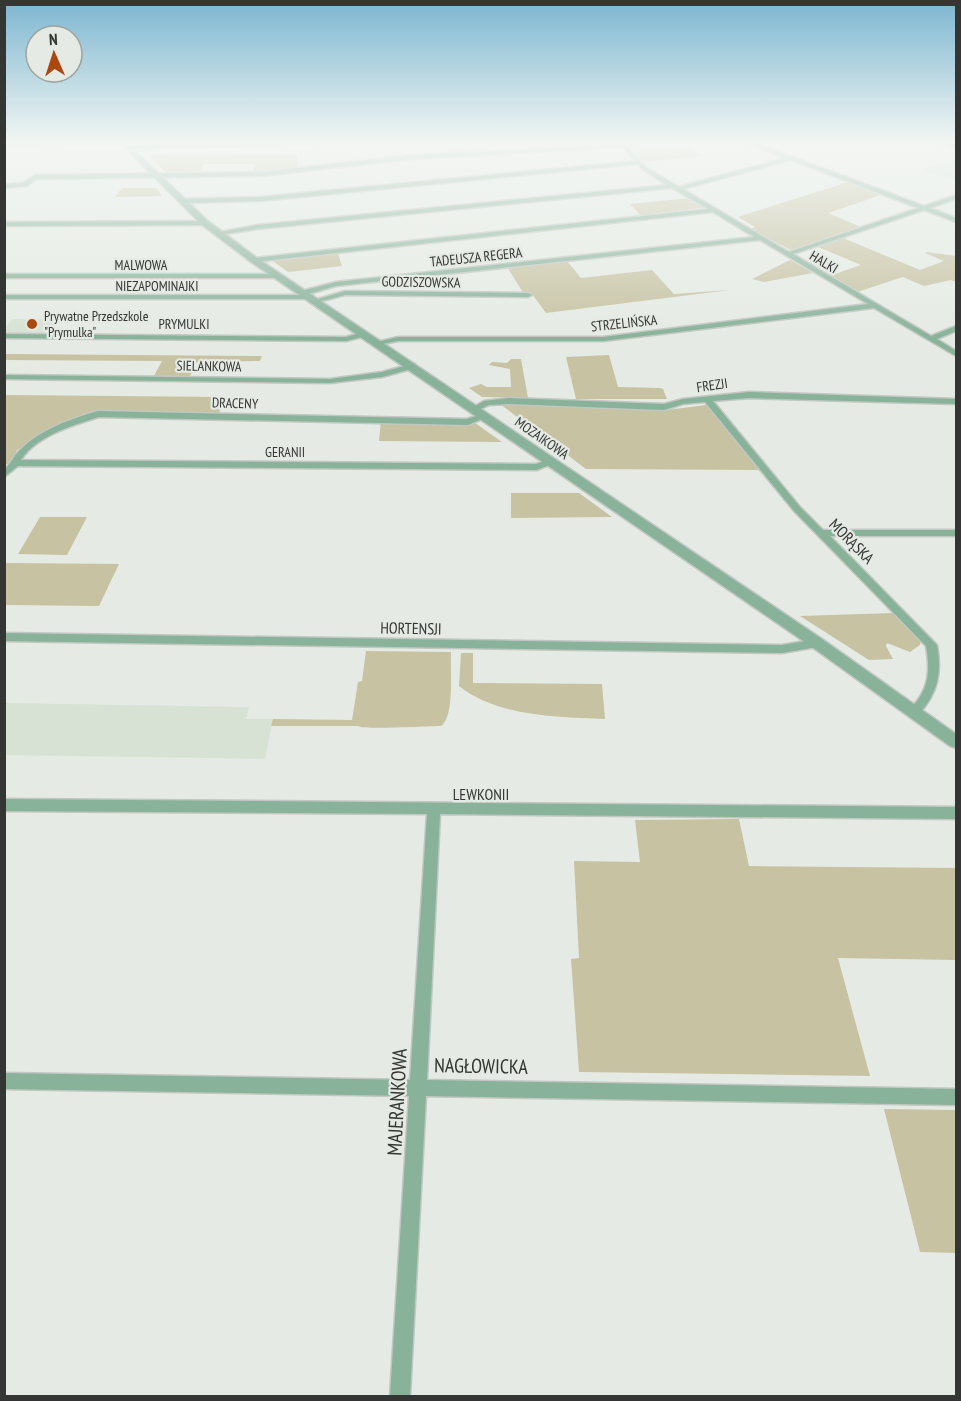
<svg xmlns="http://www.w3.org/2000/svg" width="961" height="1401" font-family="'PT Sans Narrow',sans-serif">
<rect width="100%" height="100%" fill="#e5ebe4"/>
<path fill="#d7e2d4" d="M 956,159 L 956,181 L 923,170 Z
M 12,319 L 59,319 L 48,335 L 5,334 L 5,328 Z
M 5,703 L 249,707 L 246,719 L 273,719 L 265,759 L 5,755 Z"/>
<path fill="#c6c2a2" d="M 689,144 L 702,156 L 644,162 L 632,148 Z
M 298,154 L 298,169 L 253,174 L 254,164 L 204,164 L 198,174 L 168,175 L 149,155 Z
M 848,182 L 881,195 L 828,213 L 861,227 L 791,250 L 750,229 L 755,227 L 738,217 Z
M 122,188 L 156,188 L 162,196 L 115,197 Z
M 690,198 L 706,207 L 641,216 L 630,204 Z
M 843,238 L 920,270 L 944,261 L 925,253 L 927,252 L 956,256 L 956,282 L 951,280 L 924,286 L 903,277 L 857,292 L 829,276 L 861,265 L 818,247 Z
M 337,251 L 342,266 L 288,272 L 270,259 Z
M 790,260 L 813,273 L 764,282 L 752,279 Z
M 567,261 L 581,278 L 652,270 L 674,294 L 730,290 L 546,313 L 532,294 L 524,294 L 507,267 Z
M 5,354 L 262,356 L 260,361 L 197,362 L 190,376 L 154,376 L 162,361 L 5,360 Z
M 609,355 L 618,387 L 660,388 L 663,389 L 667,399 L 576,399 L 566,357 Z
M 511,359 L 521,359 L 528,398 L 482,397 L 469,388 L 481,384 L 487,387 L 511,387 L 510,369 L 489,365 L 492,362 L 507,363 Z
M 5,395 L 224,397 L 219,414 L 101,411 L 85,415 L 17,450 L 12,464 L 5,464 Z
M 509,402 L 659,411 L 706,405 L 761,470 L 586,469 L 500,404 Z
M 381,421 L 475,423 L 502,442 L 379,441 Z
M 511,493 L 579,493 L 612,517 L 511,518 Z
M 40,517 L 87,517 L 67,555 L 18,554 Z
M 5,563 L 119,564 L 99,606 L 5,605 Z
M 894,613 L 921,641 L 920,645 L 910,652 L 887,643 L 886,646 L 893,659 L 869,660 L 800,616 Z
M 366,651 L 451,652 C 450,670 455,716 441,726 C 428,726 364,730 358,726 L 271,726 L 273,719 L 352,720 L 358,682 L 362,681 Z
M 461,653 L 473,653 L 473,683 L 602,684 L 605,719 C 558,717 498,717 459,686 Z
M 739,819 L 749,866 L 956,868 L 956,960 L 838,958 L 870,1076 L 579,1072 L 571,959 L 579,958 L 574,861 L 640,862 L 635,820 Z
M 884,1109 L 956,1110 L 956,1253 L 920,1252 Z"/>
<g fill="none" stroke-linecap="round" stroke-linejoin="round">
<defs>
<path id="minor" d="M 4,143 L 126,143 L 123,145 L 4,146 Z
M 245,143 L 319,143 L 316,145 L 127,149 L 124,147 L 127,145 Z
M 640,143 L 670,143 L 628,147 L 647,168 L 679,187 L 785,158 L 748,143 L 756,143 L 924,206 L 956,195 L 956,199 L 930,208 L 956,218 L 956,222 L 924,210 L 793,254 L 931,336 L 956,326 L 956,331 L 937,339 L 956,351 L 956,356 L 874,308 L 603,341 L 398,341 L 377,345 L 373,343 L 398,337 L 603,337 L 868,304 L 760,240 L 336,286 L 305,295 L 312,295 L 312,299 L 4,299 L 4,295 L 303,295 L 300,293 L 301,291 L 336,282 L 754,237 L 713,212 L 254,262 L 251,260 L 254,258 L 708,209 L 672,188 L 257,229 L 218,235 L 215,233 L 257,225 L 667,185 L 643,170 L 638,164 L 260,201 L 182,203 L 179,201 L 182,199 L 260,197 L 635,161 L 623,147 L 412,159 L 261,176 L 36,179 L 27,186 L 4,188 L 4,184 L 23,183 L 35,175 L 261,172 L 412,155 ZM 791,160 L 918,208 L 789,252 L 683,189 Z
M 4,222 L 205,221 L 208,223 L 205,225 L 4,226 Z
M 4,274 L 277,274 L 280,276 L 277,278 L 4,278 Z
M 345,291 L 528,293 L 532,295 L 528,297 L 345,295 L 315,303 L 311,301 Z
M 363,332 L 367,334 L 366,336 L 346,341 L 4,338 L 4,334 L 346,337 Z
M 412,364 L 415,364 L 415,368 L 382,377 L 330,383 L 4,379 L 4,375 L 330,379 L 382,372 Z
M 749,392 L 956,399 L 956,404 L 749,398 L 713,401 L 800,507 L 823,530 L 956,530 L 956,536 L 830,536 L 937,645 C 942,672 938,693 919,714 L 911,714 L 909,711 C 913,705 918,701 921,695 C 930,680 929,663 926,646 L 794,511 L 705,402 L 683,404 L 664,410 L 509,404 L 489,405 L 474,412 L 470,409 L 484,401 L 509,398 L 664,404 L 683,399 Z
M 98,411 L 467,419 L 485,413 L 489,416 L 468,425 L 99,417 C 73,425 36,436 21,460 L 536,464 L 551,459 L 556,462 L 537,470 L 18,466 L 4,477 C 4,468 8,467 12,460 C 30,433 67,420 98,411 Z
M 4,633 L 782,645 L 817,639 L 823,643 L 817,647 L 782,653 L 4,641 Z
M 4,799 L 956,807 L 956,819 L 440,814 L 427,1080 L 956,1089 L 956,1105 L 426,1096 L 410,1396 L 390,1396 L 409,1096 L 4,1089 L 4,1073 L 410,1080 L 427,814 L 4,811 Z"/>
<path id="tertiary" d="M 120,143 L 127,143 L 208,221 L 257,258 L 822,639 L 956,734 L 956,748 L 950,746 L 812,647 L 251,262 L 202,225 Z"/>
<path id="secondary" d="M 942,143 L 956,144 L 956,148 L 943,145 Z"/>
</defs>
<use href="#minor" stroke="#c2c7c1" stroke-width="3"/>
<use href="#tertiary" stroke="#c2c7c1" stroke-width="3"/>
<use href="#secondary" stroke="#c2c7c1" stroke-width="4"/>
<use href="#minor" fill="#88b29a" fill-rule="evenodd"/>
<use href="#tertiary" fill="#88b29a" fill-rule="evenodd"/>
<use href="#secondary" fill="#549673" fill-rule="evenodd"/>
</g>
<linearGradient id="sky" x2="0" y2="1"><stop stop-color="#7cb6d0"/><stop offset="0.42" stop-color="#f3f6f3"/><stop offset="1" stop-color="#f3f6f3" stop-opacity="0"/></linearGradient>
<rect width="961" height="339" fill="url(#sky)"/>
<circle fill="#ab4811" stroke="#e5ebe4" stroke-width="2" cx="32" cy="324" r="6"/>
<g text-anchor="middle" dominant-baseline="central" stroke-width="4.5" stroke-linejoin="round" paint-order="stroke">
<g font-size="14" fill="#343633" stroke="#e5ebe4">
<text transform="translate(476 257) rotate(-6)">TADEUSZA REGERA</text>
<text transform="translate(824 262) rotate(31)">HALKI</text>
<text x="141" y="265">MALWOWA</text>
<text transform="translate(421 282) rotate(1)">GODZISZOWSKA</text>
<text x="157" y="286">NIEZAPOMINAJKI</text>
<text transform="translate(624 323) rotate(-6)">STRZELIŃSKA</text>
<text x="184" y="324">PRYMULKI</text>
<text transform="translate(209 366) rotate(1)">SIELANKOWA</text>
<text transform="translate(712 385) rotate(-8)">FREZJI</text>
<text transform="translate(235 403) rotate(2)">DRACENY</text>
<text transform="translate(542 438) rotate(35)">MOZAIKOWA</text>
<text x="285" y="452">GERANII</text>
</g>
<g font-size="14" fill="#343633" stroke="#e5ebe4" text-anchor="start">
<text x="44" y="316">Prywatne Przedszkole<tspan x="44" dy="16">"Prymulka"</tspan></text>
</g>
<g font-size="16" fill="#343633" stroke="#e5ebe4">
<text transform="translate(852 541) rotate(45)">MORĄSKA</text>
<text transform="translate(411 628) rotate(1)">HORTENSJI</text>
<text x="481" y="794">LEWKONII</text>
</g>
<g font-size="20" fill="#343633" stroke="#e5ebe4">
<text transform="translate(481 1066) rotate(1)">NAGŁOWICKA</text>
<text transform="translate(397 1102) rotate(-87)">MAJERANKOWA</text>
</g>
</g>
<rect width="961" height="1401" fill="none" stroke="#343633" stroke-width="12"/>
<g transform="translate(54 54) rotate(357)"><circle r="28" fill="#e5ebe4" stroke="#9ea39d" stroke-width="1.5"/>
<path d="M0-4.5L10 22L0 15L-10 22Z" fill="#ab4811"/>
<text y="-9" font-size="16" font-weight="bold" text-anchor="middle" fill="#343633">N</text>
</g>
</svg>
